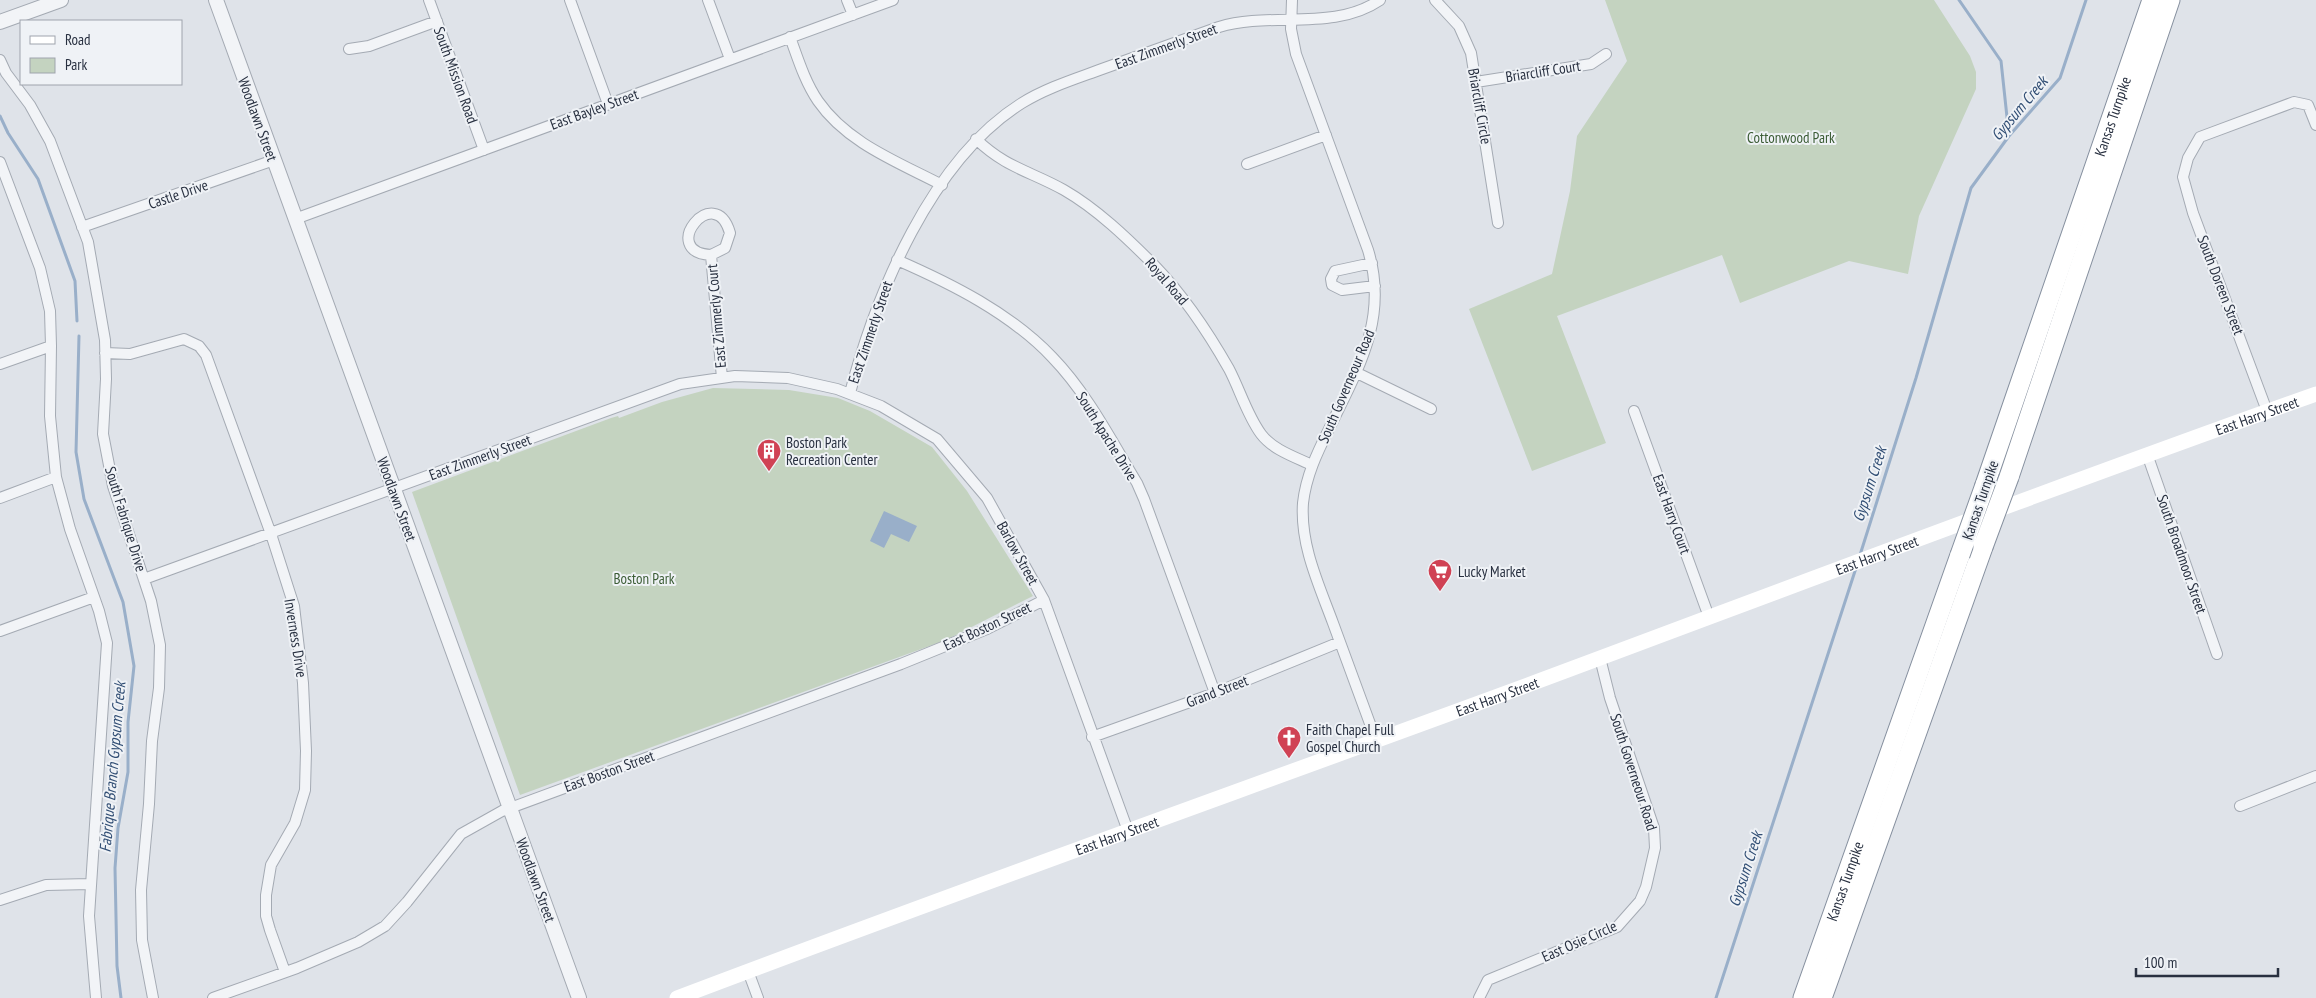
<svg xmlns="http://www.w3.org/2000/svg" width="2316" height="998" font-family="'PT Sans Narrow',sans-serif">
<rect width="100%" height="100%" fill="#dfe3e9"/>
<path fill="#c4d3c0" d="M 1605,0 L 1934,0 L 1970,56 L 1976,72 L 1976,89 L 1919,216 L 1908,274 L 1849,261 L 1740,303 L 1722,255 L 1557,316 L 1606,443 L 1532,471 L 1469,309 L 1552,274 L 1570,191 L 1577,136 L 1627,61 Z
M 713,388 L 789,390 L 838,398 L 870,411 L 932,447 L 967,491 L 1033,596 L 946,640 L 520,795 L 412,492 L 611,418 L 618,416 L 619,418 L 662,402 Z"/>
<path fill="#99afc9" d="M 884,511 L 917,526 L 909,542 L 891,534 L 884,548 L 870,541 Z"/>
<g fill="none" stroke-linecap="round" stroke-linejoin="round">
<path stroke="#99afc9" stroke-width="3" d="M 1959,0 L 2001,61 L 2009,136
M 0,116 L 8,133 L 38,179 L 75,281 L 77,321
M 79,336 L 76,452 L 84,499 L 123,602 L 134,666 L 128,722 L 128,772 L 118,828 L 115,868 L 117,966 L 121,998
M 1860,555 L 1916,378 L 1971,188 L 2009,136 L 2060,78 L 2086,0
M 1716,998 L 1856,568"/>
<defs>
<path id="minor" d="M 429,0 L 484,150
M 570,0 L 608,104
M 708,0 L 730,59
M 847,0 L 853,15
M 1292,0 L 1291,29 L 1296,54 L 1368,250 C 1389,318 1358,369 1329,429 C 1317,453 1306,476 1303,503 C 1300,545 1319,585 1333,623 C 1347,662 1362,701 1376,740
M 1435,0 L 1459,26 L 1471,53 L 1498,223
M 790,37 C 798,59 805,82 818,101 C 847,143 898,162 942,185
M 349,49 L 369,46 L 437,21
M 0,60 L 6,73 L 30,105 L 50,141 L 88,242 L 105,340 L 106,379 L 103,434 L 113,486 L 151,601 L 160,645 L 159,688 L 152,741 L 149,804 L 141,890 L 142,940 L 153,998
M 1476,82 L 1591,64 L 1606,54
M 976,139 C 1006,168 1030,171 1064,190 C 1097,209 1127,238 1154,265 C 1184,296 1208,332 1229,369 C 1240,390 1247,415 1261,434 C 1273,450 1295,457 1312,465
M 0,162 L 40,268 L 50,311 L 51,346 L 50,416 L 56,477 L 70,529 L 99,611 L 107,643 L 89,916 L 96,998
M 1247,164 L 1326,135
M 295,219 L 893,0
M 82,227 L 274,160
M 711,255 C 657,252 715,180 730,233 L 725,248 L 711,255 L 722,378
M 897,260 C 952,284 1010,313 1052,357 C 1087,393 1111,440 1137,483 L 1144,499 L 1215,693
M 1372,263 L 1335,271 L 1331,279 L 1332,285 L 1342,290 L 1375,286
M 105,353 L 130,354 L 184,339 L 199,346 L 206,355 L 271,534 L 294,606 L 303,683 L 306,751 L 305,790 L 295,823 L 271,865 L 266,895 L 266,916 L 270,930 L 285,972
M 0,364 L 51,346
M 1355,372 L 1431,409
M 850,393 C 876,294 931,160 1022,103 C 1046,88 1075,79 1102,69 C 1141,55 1180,41 1219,27 C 1271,11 1333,32 1380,0
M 1634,411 L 1709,617
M 2267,411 L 2193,213 L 2183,177 L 2188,158 L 2200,137 L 2294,102 L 2308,105 L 2316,125
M 2147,454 L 2217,654
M 0,498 L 56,477
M 144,579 L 680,384 L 735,376 L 788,378 L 837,389 L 881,406 L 937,439 L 987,498 L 1044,600 L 1128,831
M 0,631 L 94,597
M 1092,737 L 1215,693 L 1340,642
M 2240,806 L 2316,776
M 0,900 L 46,885 L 90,884
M 748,971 L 758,998
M 213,998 L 297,968 L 358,942 L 385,926 L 407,902 L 461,834 L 502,811 L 901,664 L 987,629 L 1044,600
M 1479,998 L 1488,980 L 1617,927 L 1640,901 L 1646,887 L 1655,848 L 1654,828 L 1610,698 L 1600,658"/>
<path id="tertiary" d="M 216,0 L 579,998
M 0,22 L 61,0"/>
<g id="motorway">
<path d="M 2009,477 C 2063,318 2115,159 2170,0"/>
<path id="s2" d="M 1985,485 L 2152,0"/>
<path id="s3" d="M 1803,998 L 1960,555"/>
<path d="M 1822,998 L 1983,547"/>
</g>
</defs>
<use href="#minor" stroke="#a4aab3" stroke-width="12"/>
<use href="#tertiary" stroke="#a4aab3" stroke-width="16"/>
<use href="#motorway" stroke="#86909f" stroke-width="21"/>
<use href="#minor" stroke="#f2f4f7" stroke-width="10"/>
<use href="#tertiary" stroke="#f2f4f7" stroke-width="14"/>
<path stroke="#fff" stroke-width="15" id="s1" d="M 677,998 C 956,892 1237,792 1517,689 C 1783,590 2048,489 2316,394"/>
<use href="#motorway" stroke="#fff" stroke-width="19"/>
<defs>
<path id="motorway-bridge" d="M 1983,547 L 2009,477
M 1960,555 L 1985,485"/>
</defs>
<use href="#motorway-bridge" stroke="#86909f" stroke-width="21" stroke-linecap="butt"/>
<use href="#motorway-bridge" stroke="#fff" stroke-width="19"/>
</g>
<defs>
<symbol id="building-pin" viewBox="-11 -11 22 30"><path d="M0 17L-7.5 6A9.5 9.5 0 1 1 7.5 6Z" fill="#d04254" stroke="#eff2f6"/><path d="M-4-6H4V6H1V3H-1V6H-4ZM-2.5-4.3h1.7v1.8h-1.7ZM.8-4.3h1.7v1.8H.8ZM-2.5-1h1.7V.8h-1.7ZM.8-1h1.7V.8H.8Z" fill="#fff"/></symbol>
<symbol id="supermarket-pin" viewBox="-11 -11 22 30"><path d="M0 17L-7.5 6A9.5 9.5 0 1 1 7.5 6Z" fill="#d04254" stroke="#eff2f6"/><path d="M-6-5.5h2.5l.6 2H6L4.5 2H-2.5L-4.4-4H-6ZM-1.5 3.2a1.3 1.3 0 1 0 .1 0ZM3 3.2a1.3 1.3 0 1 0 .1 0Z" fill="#fff"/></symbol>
<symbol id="church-pin" viewBox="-11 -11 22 30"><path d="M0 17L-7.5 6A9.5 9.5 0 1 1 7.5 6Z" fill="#d04254" stroke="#eff2f6"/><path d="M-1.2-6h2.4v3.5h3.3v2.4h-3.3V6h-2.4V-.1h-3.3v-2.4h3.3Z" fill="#fff"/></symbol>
</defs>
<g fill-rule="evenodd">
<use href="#building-pin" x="755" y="437" width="28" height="38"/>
<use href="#supermarket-pin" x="1426" y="557" width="28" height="38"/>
<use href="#church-pin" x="1275" y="724" width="28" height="38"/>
</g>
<g text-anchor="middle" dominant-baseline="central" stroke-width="4" stroke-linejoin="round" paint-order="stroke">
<g font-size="15" fill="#283040" stroke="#eff2f6">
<text transform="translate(1166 46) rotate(-20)">East Zimmerly Street</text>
<text transform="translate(1543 71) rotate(-9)">Briarcliff Court</text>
<text transform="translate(456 75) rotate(70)">South Mission Road</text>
<text transform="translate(1480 106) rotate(80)">Briarcliff Circle</text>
<text transform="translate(594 109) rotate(-20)">East Bayley Street</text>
<text stroke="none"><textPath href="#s2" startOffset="390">Kansas Turnpike</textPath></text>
<text transform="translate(258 119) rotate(70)">Woodlawn Street</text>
<text transform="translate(178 194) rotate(-19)">Castle Drive</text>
<text transform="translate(1167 281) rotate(49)">Royal Road</text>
<text transform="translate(2221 285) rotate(69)">South Doreen Street</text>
<text transform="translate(716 316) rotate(-95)">East Zimmerly Court</text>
<text transform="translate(870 332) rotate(-71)">East Zimmerly Street</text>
<text transform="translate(1346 386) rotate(-67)">South Governeour Road</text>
<text stroke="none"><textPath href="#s1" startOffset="1684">East Harry Street</textPath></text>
<text transform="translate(1107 436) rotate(58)">South Apache Drive</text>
<text transform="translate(480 457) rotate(-20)">East Zimmerly Street</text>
<text transform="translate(397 499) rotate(70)">Woodlawn Street</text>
<text transform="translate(1980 500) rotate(-71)">Kansas Turnpike</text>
<text transform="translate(1672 514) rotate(70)">East Harry Court</text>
<text transform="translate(126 519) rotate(73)">South Fabrique Drive</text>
<text transform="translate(1018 553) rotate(61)">Barlow Street</text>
<text stroke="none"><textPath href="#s1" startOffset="1279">East Harry Street</textPath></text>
<text transform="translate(2182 554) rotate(71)">South Broadmoor Street</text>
<text transform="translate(987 626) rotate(-25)">East Boston Street</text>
<text transform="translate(296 638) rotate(81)">Inverness Drive</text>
<text transform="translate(1217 691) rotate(-21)">Grand Street</text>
<text stroke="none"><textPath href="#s1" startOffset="874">East Harry Street</textPath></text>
<text transform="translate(609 771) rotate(-20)">East Boston Street</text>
<text transform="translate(1634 772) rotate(72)">South Governeour Road</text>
<text stroke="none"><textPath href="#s1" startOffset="469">East Harry Street</textPath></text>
<text transform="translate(536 880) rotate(70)">Woodlawn Street</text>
<text stroke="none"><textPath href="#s3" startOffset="124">Kansas Turnpike</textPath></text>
<text transform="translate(1579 941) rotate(-24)">East Osie Circle</text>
</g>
<g font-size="15" fill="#3b5c35" stroke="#eff2f6">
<text x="1791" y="137">Cottonwood Park</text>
<text x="644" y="578">Boston Park</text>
</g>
<g font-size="15" fill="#283040" stroke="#eff2f6" text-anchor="start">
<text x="786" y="442">Boston Park<tspan x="786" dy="17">Recreation Center</tspan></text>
<text x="1458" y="571">Lucky Market</text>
<text x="1306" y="729">Faith Chapel Full<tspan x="1306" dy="17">Gospel Church</tspan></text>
</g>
<g font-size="16" font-style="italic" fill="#314e74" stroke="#eff2f6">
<text transform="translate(2019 108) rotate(-50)">Gypsum Creek</text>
<text transform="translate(1869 484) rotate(-72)">Gypsum Creek</text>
<text transform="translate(112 767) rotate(-85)">Fabrique Branch Gypsum Creek</text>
<text transform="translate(1745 869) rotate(-72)">Gypsum Creek</text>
</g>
</g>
<rect x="20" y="20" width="162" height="65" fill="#eff2f6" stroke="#9fa4ad"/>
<rect x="30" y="36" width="25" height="8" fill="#ffffff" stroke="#9fa4ad"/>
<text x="65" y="45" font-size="15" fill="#283040">Road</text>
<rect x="30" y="58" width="25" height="15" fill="#c4d3c0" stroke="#9fa4ad"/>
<text x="65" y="70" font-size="15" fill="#283040">Park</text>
<path d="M2136 968v8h142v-8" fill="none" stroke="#283040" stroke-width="2.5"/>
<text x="2144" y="968" font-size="15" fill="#283040" stroke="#eff2f6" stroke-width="4" paint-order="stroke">100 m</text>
</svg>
